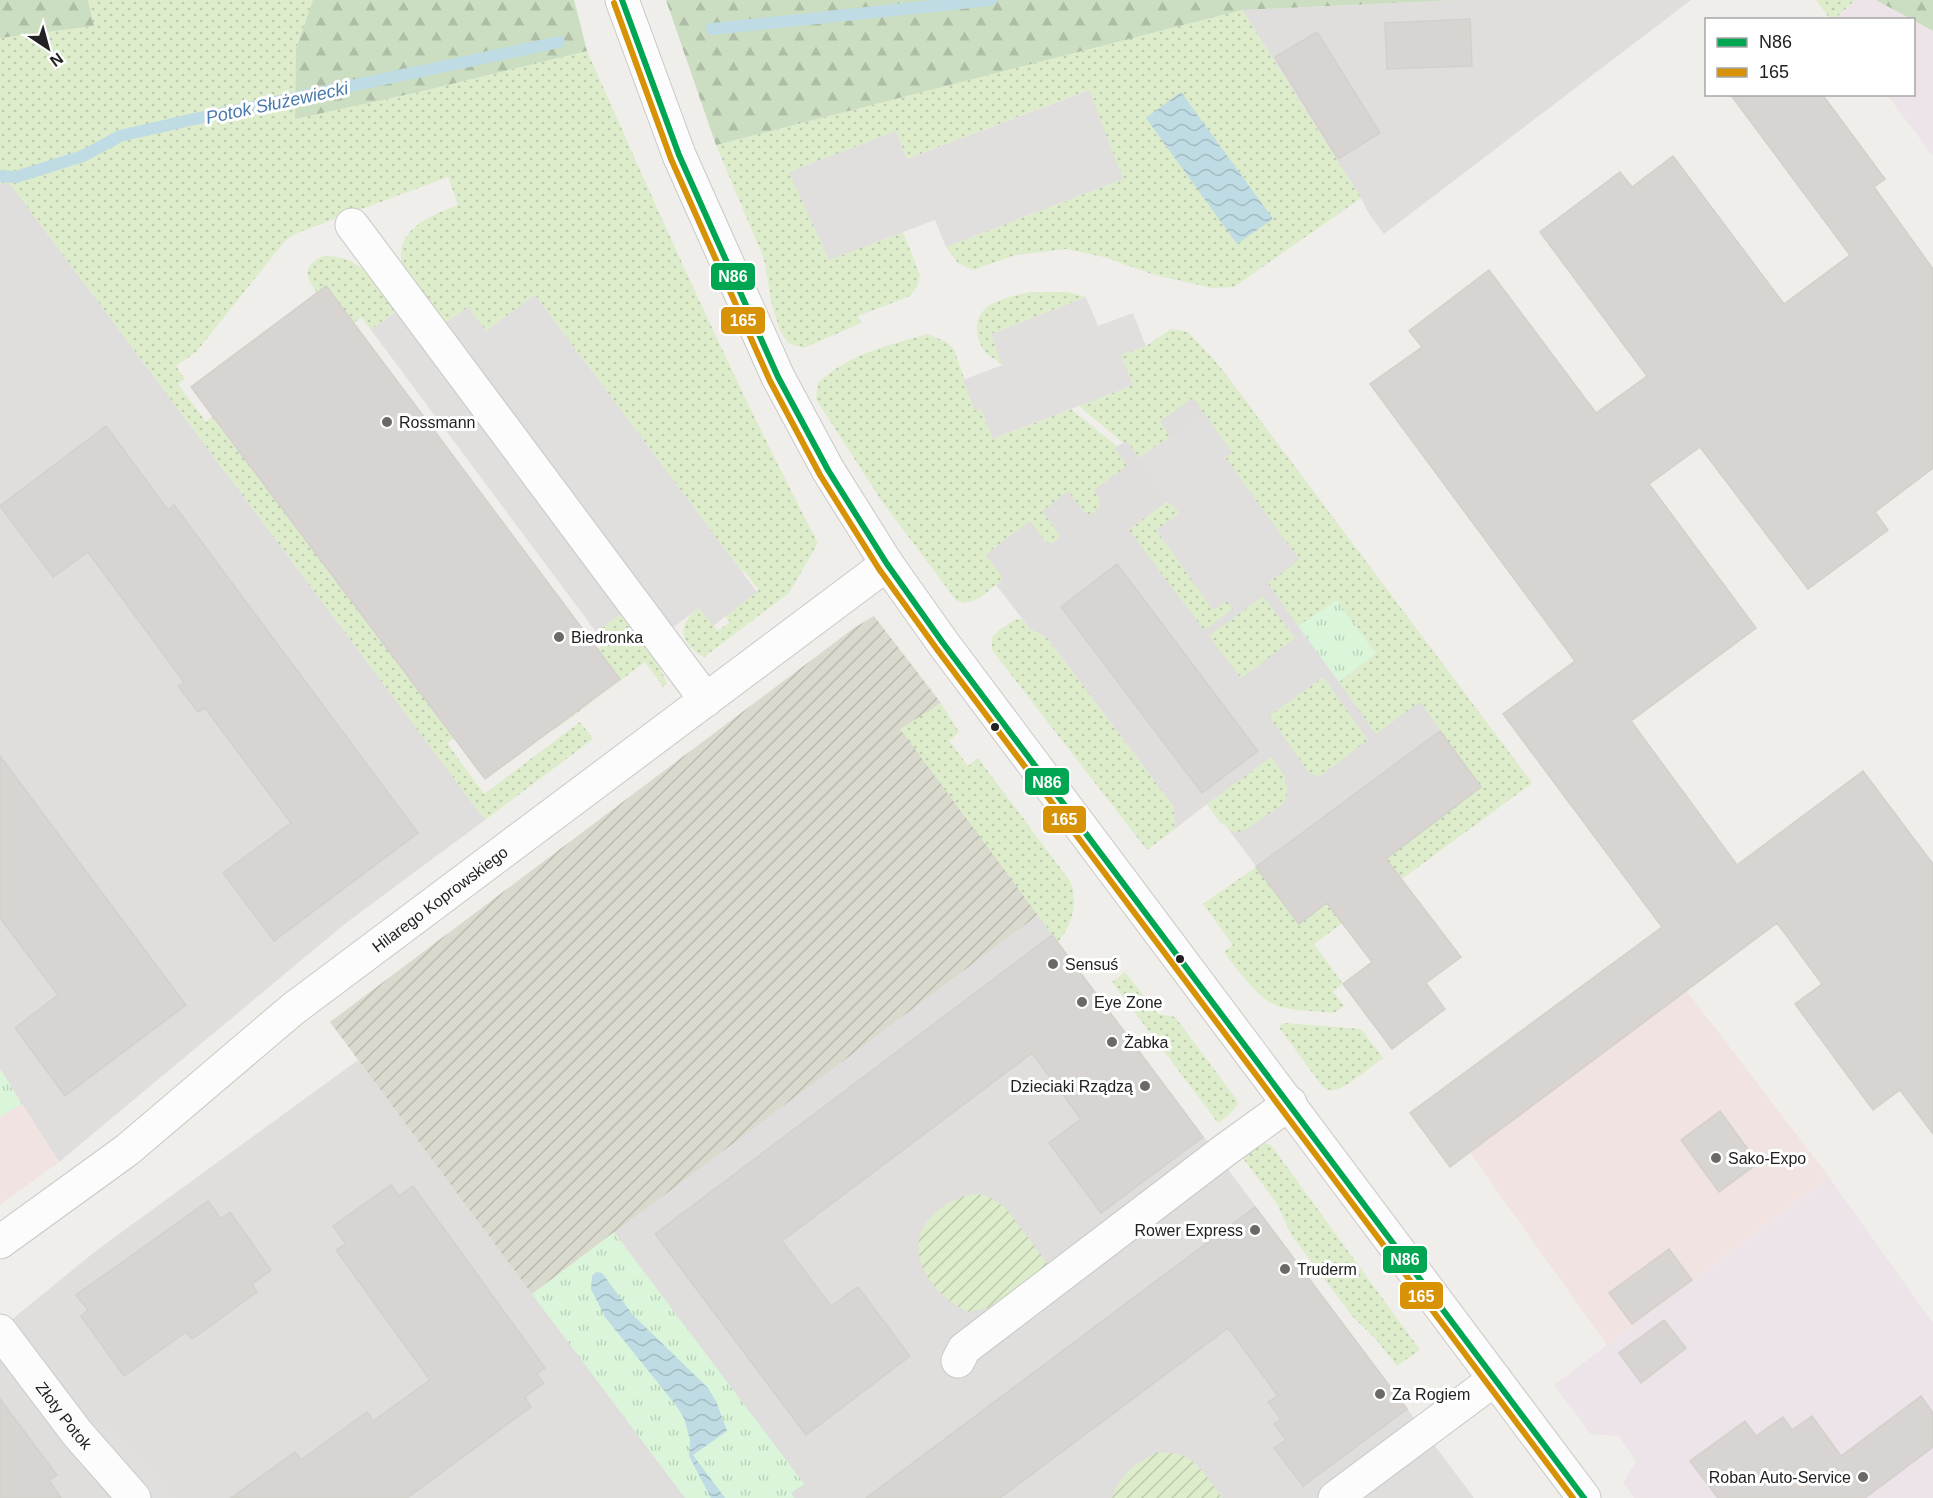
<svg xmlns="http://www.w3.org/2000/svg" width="1933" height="1498" font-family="Helvetica,sans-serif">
<defs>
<pattern id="construction-furrows" width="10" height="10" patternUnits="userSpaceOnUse" patternTransform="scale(1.5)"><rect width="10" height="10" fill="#d9d9cd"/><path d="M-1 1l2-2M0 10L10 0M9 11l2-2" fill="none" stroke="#babab0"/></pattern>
<pattern id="grass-dots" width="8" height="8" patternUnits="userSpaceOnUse" patternTransform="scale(1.5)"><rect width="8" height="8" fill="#ddeccb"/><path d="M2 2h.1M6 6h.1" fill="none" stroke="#bdcaae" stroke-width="1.8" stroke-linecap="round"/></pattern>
<pattern id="forest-firs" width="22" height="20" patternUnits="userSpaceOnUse" patternTransform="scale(1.5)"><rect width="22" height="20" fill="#cbdec1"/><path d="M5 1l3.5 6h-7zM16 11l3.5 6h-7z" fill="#aebea6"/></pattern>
<pattern id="park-tufts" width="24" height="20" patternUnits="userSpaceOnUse" patternTransform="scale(1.5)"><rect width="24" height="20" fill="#daf5da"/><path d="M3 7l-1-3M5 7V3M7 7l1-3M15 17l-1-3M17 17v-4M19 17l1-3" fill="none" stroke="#bbd2bb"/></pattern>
<pattern id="garden-furrows" width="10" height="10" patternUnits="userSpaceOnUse" patternTransform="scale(1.5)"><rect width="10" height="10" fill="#ddeccb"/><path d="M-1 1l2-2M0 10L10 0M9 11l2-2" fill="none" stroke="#bdcaae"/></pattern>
<pattern id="water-waves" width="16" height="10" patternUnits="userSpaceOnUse" patternTransform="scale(1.5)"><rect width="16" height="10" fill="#bfdbe3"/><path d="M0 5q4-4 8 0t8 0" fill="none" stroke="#a4bcc2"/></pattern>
</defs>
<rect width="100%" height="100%" fill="#f0eeeb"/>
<path fill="#dfdedc" d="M 1458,0 L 1691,0 L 1384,234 L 1369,214 L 1361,198 L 1242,10 Z
M 8,181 L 485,820 L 346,923 L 59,1162 L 0,1069 L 0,184 Z
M 1221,368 L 1532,783 L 1299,924 L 1226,826 L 1220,822 L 1207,804 L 1175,829 L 1173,806 L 1047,638 L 1031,630 L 996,585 L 1001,581 L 985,555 L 1030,520 L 1105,456 Z
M 1038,915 L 1474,1498 L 0,1498 L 0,1329 L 97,1250 L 358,1060 L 532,1293 Z"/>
<path fill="#f1e3e1" d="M 1686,990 L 1829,1177 L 1607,1345 L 1470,1153 Z
M 0,1069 L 59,1162 L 0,1205 Z"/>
<path fill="#ede4e9" d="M 1855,0 L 1876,0 L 1912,19 L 1835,20 Z
M 1914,20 L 1933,31 L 1933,156 L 1887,95 L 1914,94 Z
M 1829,1177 L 1933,1323 L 1933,1498 L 1634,1498 L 1623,1483 L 1636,1461 L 1618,1436 L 1591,1434 L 1554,1385 Z"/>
<path fill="url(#construction-furrows)" d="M 874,616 L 941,703 L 901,729 L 1038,915 L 532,1294 L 330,1022 L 854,628 Z"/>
<path fill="url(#grass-dots)" d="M 88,0 L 313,0 L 296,49 L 295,119 L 419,92 L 587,51 C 661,217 734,383 818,543 L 789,593 L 704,657 C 679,643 676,625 699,608 L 718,631 L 730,622 L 725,616 L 759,590 L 744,571 L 742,572 L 535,295 L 486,331 L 443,325 L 404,271 C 389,232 429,216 458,205 L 448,177 L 297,233 L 285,241 L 196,352 L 176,366 L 185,379 L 178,384 L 206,422 L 213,416 L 454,738 L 447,743 L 484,794 L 580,722 L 593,739 L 485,820 L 8,181 L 0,184 L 0,38 L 94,26 Z
M 1816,0 L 1855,0 L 1835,19 L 1831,20 Z
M 1242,10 L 1361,198 L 1234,287 L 1212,288 L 1155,275 L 1104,257 L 1066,249 L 1016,255 L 973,270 L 958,263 L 946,247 L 1123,179 L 1088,90 L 907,159 L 896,131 L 829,259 L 903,232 L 920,275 L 918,285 L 910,296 L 858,316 L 861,323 L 804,348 L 788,343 L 780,330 L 772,305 L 764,259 L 716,145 Z
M 324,256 C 363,255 375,284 395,311 L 371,330 L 361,317 L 354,323 L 326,286 L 317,293 C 304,275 303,265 324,256 Z
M 1030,292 L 1068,292 L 1086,297 L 991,334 L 1003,365 C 998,361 992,358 987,354 C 976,343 972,319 986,308 C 997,299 1016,296 1030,292 Z
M 1171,329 L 1188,332 L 1216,362 L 1532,783 L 1314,944 L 1343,984 L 1333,991 L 1344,1006 L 1334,1013 C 1319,1011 1286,1011 1273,1004 C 1257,996 1235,967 1224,952 L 1233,945 L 1203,904 L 1256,867 L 1299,924 L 1481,787 L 1420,702 L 1376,734 L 1339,682 L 1376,655 L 1337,600 L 1298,626 L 1268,583 L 1299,560 L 1225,457 L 1232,452 L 1193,398 L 1160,421 L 1170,437 L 1139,458 L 1127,441 L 1123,443 L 1079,406 L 1132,385 L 1121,355 L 1146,346 Z
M 928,334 L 946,342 L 954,349 L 975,410 L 981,409 L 993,439 L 1071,409 L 1118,447 L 1115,449 L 1127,466 L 1094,490 L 1099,498 L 1100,507 L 1090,515 L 1085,513 L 1068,491 L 1042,511 L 1059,534 L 1058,539 L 1052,543 L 1046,542 L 1030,521 L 985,555 L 1002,576 L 1001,581 C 988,590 972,609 956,600 L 881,500 L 816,399 L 818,383 C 848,354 889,345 928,334 Z
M 1166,502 L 1178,509 L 1179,512 L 1177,516 L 1157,529 L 1213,610 L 1227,600 L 1233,609 L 1204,630 L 1129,530 Z
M 1263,596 L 1295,638 L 1241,678 L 1209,636 Z
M 621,614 L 660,668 L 667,684 L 663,687 L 645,662 L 553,731 L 552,729 L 620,679 L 598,649 L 612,638 L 607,631 L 600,636 L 596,632 Z
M 1016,619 L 1022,619 L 1031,630 L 1047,638 L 1173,806 L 1175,829 L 1147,850 L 992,650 L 992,637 L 999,630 Z
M 1323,677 L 1368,740 L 1320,776 L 1310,774 L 1269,716 Z
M 941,703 L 959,732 L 949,741 L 968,766 L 978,758 L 1070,881 C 1079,903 1072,925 1058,942 L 900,729 Z
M 1271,757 L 1284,775 L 1288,792 L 1284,803 L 1247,829 L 1235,833 L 1220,822 L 1207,804 Z
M 1125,972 L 1158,1014 L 1175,1017 L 1237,1100 L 1238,1104 L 1229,1115 L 1218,1123 L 1112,982 Z
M 1285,1023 L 1361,1029 L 1383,1058 C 1373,1065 1343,1091 1332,1090 C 1328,1090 1327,1089 1323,1087 L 1280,1029 L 1280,1025 Z
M 1265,1143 L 1271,1145 L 1420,1350 L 1397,1366 L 1375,1338 L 1353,1317 L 1292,1236 L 1276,1202 L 1242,1157 Z"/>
<path fill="url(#forest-firs)" d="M 0,0 L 88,0 L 94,26 L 0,38 Z
M 313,0 L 574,0 L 587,51 L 419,92 L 295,119 L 296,49 Z
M 666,0 L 1458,0 L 1242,10 L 716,145 Z
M 1876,0 L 1933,0 L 1933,31 Z"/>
<path fill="url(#park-tufts)" d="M 1337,600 L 1376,654 L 1339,682 L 1298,626 Z
M 0,1069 L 22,1104 L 0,1117 Z
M 614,1232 L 804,1484 L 791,1493 L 794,1498 L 685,1498 L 532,1294 Z"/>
<path fill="url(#garden-furrows)" d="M 979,1194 C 991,1197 999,1202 1008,1211 L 1051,1268 L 1003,1304 L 969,1312 C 927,1294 895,1242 941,1208 C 954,1199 964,1195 979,1194 Z
M 1158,1452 C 1164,1453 1172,1453 1178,1454 C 1198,1459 1211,1483 1222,1498 L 1112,1498 C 1121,1474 1135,1463 1158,1452 Z"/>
<path fill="#e0dfde" d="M 1089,90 L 1123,179 L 946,247 L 935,220 L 829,260 L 789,172 L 896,131 L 907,159 Z
M 420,293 L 443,325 L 468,307 L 486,331 L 535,295 L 757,592 L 713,626 L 699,608 L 646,648 L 621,614 L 596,632 L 371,330 Z
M 1086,297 L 1098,326 L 1133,313 L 1146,346 L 1121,355 L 1133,385 L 993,439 L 981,409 L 975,411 L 963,380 L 1002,365 L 991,334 Z
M 1204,413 L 1232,452 L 1225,458 L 1299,559 L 1233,609 L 1227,601 L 1213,610 L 1156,530 L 1177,516 L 1179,512 L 1172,505 L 1139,458 Z
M 88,1421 L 116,1430 L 175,1498 L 154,1498 Z"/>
<path fill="url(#water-waves)" d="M 1181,92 L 1273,219 L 1237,244 L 1146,118 Z
M 596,1272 L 602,1273 L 633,1315 L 708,1388 L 716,1401 L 727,1431 L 693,1455 L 725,1498 L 711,1498 L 689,1456 L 690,1440 L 684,1418 L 675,1404 L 605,1317 L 591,1289 L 592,1276 Z"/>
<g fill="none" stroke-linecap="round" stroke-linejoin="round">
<path stroke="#bfdbe3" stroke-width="12" d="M 712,29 L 991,0
M 0,176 L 16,177 L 83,156 L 120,136 L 190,120 L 559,42"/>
</g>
<path fill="#d7d4d2" stroke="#d3d0cc" stroke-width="1.5" d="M 1470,19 L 1472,66 L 1387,69 L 1385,23 Z
M 1317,32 L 1380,133 L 1338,159 L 1275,57 Z
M 1730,94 L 1822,94 L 1885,179 L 1874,187 L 1933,269 L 1933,468 L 1875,512 L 1888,530 L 1808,589 L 1700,447 L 1649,484 L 1756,628 L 1631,721 L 1737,865 L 1863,771 L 1933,864 L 1933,1134 L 1900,1090 L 1873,1110 L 1795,1004 L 1822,984 L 1777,923 L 1450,1167 L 1410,1113 L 1662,927 L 1503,714 L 1575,661 L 1370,384 L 1422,347 L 1409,331 L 1489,270 L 1596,413 L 1647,376 L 1540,232 L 1620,172 L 1632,187 L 1673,156 L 1784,304 L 1850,255 Z
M 326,286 L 620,679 L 485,779 L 191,387 Z
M 106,426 L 168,510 L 174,505 L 418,833 L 274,941 L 223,873 L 291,823 L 205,708 L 198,712 L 178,686 L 184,682 L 88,552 L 53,577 L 0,506 Z
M 1117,564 L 1258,751 L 1202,793 L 1061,607 Z
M 1440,731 L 1481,787 L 1386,859 L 1461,957 L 1426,983 L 1445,1009 L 1392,1049 L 1343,984 L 1372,962 L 1327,903 L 1299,924 L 1256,867 Z
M 0,756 L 186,1005 L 65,1096 L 15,1028 L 58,995 L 0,918 Z
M 1052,935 L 1203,1137 L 1101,1213 L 1049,1143 L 1081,1119 L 1032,1053 L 782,1241 L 831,1306 L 858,1287 L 910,1356 L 806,1435 L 655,1234 Z
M 1720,1111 L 1758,1163 L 1719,1192 L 1681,1140 Z
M 391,1185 L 399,1196 L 413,1186 L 545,1368 L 537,1374 L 544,1383 L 525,1397 L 531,1407 L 407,1498 L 231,1498 L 295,1452 L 301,1460 L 367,1412 L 373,1421 L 430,1380 L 336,1250 L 346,1244 L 333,1226 Z
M 208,1201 L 221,1219 L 230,1212 L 271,1270 L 252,1284 L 257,1292 L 192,1339 L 186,1332 L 124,1376 L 81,1316 L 88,1310 L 76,1295 Z
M 1255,1207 L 1407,1409 L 1303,1486 L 1274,1448 L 1286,1440 L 1274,1424 L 1281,1419 L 1268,1402 L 1278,1396 L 1228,1328 L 1000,1498 L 866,1498 Z
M 1669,1249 L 1692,1280 L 1632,1324 L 1609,1293 Z
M 1664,1320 L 1686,1348 L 1641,1383 L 1619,1353 Z
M 1921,1396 L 1933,1413 L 1933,1447 L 1865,1498 L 1718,1498 L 1690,1461 L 1745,1421 L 1756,1436 L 1783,1417 L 1792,1430 L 1812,1416 L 1841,1456 Z
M 0,1399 L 57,1475 L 49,1480 L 61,1498 L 0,1498 Z"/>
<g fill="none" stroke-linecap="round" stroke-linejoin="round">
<defs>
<g id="minor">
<path d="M 622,0 L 679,155 L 778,377 L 828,470 L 887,564 L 943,643 L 1584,1498"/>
<path d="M 352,225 L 706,700"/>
<path id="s1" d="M 0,1242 L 127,1150 L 293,1009 L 887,564"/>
<path id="s2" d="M 0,1331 L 77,1433 L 134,1498"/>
<path d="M 958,1361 L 964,1349 L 1225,1150 L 1290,1103"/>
<path d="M 1335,1498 L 1495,1379"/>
</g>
</defs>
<use href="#minor" stroke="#c9c8c7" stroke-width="35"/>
<use href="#minor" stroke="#fdfcfc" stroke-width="33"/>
<defs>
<path id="bus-1" d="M 622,0 L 679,155 L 778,377 L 828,470 L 887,564 L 943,643 L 1584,1498"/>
<path id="bus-2" d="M 614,3 L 671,159 L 770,381 L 820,475 L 879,569 L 936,648 L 1573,1498"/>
</defs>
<use href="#bus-1" stroke="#fff" stroke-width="10"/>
<use href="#bus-2" stroke="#fff" stroke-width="10"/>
<use href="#bus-1" stroke="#00a651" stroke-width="6"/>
<use href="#bus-2" stroke="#d79205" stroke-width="6"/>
</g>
<g fill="#6a6968" stroke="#fff" stroke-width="2">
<circle cx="387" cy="422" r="6"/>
<circle cx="559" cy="637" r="6"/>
<circle cx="1053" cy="964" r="6"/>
<circle cx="1082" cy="1002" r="6"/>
<circle cx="1112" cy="1042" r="6"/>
<circle cx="1145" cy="1086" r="6"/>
<circle cx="1716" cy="1158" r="6"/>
<circle cx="1255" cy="1230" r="6"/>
<circle cx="1285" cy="1269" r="6"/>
<circle cx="1380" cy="1394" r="6"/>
<circle cx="1863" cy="1477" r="6"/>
</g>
<g fill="#222" stroke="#fff" stroke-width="2">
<circle cx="995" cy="727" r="5"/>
<circle cx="1180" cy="959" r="5"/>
</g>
<g text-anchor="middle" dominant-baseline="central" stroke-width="6" stroke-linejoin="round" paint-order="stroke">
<g font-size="16" fill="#222" stroke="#fff" text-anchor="start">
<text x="399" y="422">Rossmann</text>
<text x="571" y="637">Biedronka</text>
<text x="1065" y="964">Sensuś</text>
<text x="1094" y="1002">Eye Zone</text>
<text x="1124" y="1042">Żabka</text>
<text x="1133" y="1086" text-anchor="end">Dzieciaki Rządzą</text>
<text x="1728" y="1158">Sako-Expo</text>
<text x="1243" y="1230" text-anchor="end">Rower Express</text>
<text x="1297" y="1269">Truderm</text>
<text x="1392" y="1394">Za Rogiem</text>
<text x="1851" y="1477" text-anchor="end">Roban Auto-Service</text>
</g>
<g font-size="16" fill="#222" stroke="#fff">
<text stroke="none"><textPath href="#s1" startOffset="558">Hilarego Koprowskiego</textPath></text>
<text stroke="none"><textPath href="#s2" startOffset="106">Złoty Potok</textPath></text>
</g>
<g font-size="18" font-style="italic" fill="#4a7aab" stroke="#fff">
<text transform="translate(277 103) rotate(-12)">Potok Służewiecki</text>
</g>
</g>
<g stroke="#fff" stroke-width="2">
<rect x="710" y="262" width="46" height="29" rx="6" fill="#00a651"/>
<rect x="720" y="306" width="46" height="29" rx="6" fill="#d79205"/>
<rect x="1024" y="767" width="46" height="29" rx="6" fill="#00a651"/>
<rect x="1042" y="805" width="45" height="29" rx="6" fill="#d79205"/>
<rect x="1382" y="1245" width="46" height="29" rx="6" fill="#00a651"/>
<rect x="1399" y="1281" width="45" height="29" rx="6" fill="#d79205"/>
</g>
<g font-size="16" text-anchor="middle" font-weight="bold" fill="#fff">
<text x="733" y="282">N86</text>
<text x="743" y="326">165</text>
<text x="1047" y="788">N86</text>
<text x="1064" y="825">165</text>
<text x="1405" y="1265">N86</text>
<text x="1421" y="1302">165</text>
</g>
<rect x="1705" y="18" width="210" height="78" fill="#ffffff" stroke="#a7a7a7" stroke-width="1.5"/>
<rect x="1717" y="38" width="30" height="9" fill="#00a651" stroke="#a7a7a7" stroke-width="1.5"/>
<text x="1759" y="48" font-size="18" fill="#222222">N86</text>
<rect x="1717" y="68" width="30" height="9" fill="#d79205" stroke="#a7a7a7" stroke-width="1.5"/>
<text x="1759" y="78" font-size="18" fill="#222222">165</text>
<g transform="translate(48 48) rotate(144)" stroke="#ffffff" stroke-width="4.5" paint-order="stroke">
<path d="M0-4.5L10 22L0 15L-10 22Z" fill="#222222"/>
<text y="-9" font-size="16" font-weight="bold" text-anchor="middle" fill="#222222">N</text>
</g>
</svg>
